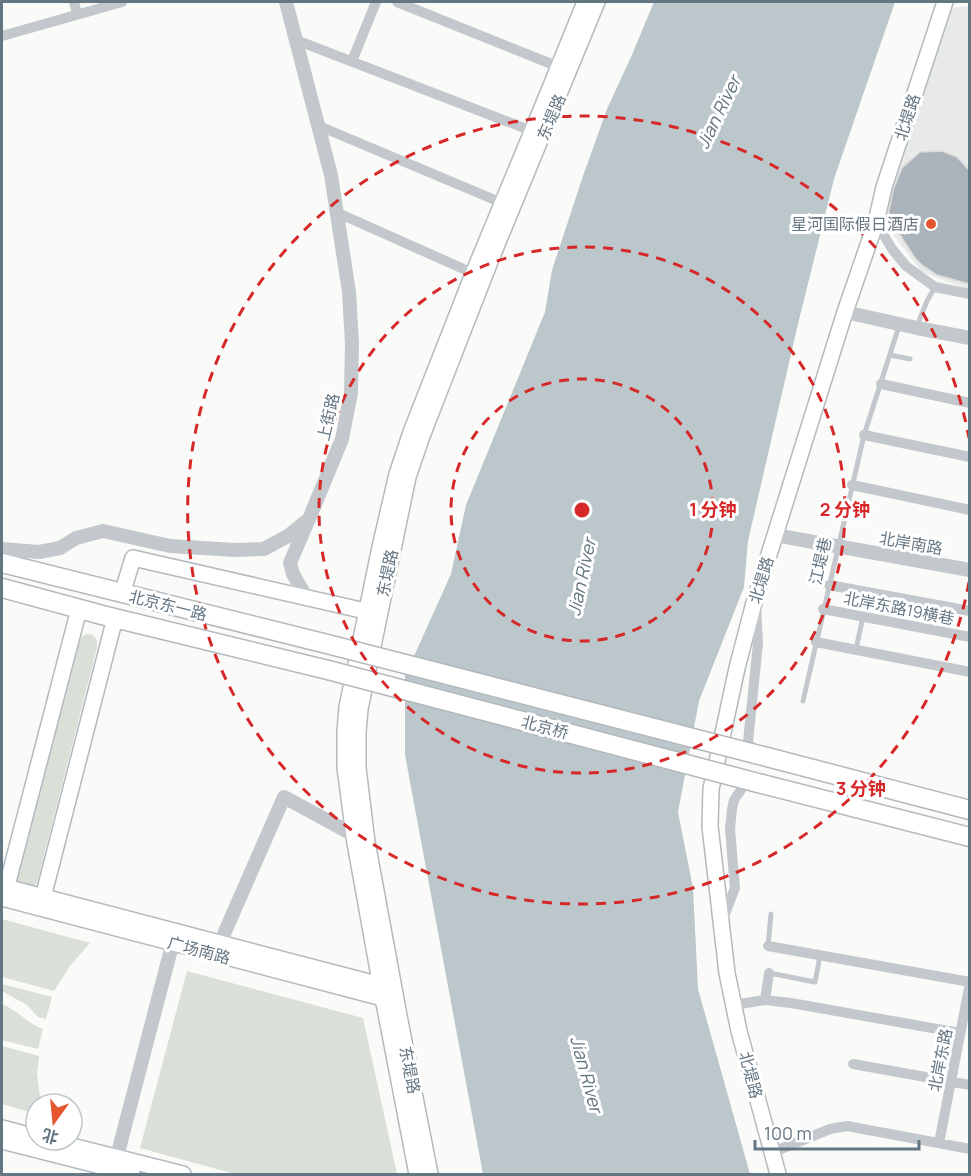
<svg xmlns="http://www.w3.org/2000/svg" width="971" height="1176" font-family="Manrope,'Noto Sans SC',sans-serif">
<rect width="100%" height="100%" fill="#fafaf8"/>
<path fill="#e8e9e9" d="M 969,6 L 969,290 L 922,272 L 887,227 L 886,190 L 951,8 Z"/>
<path fill="#dadfd7" d="M 87,634 L 93,635 L 97,640 L 97,648 L 37,883 L 32,887 L 19,884 L 17,878 L 79,643 L 82,636 Z
M 2,919 L 90,943 L 70,966 L 54,991 L 2,977 Z
M 187,971 L 363,1018 L 397,1174 L 235,1174 L 140,1148 Z
M 2,984 L 52,997 L 46,1019 L 38,1017 L 27,1005 L 2,991 Z
M 2,1004 C 17,1010 28,1024 43,1029 L 38,1049 L 2,1040 Z
M 2,1046 L 39,1056 L 37,1073 L 41,1104 L 36,1104 L 36,1114 L 2,1104 Z"/>
<path fill="#bbc7cb" d="M 654,2 L 895,2 L 834,179 L 797,328 L 748,541 L 744,587 L 699,701 L 678,812 L 693,888 L 698,989 L 750,1174 L 483,1174 L 405,755 L 405,676 L 451,574 L 466,505 L 545,312 L 552,270 L 583,176 L 607,109 L 631,57 Z"/>
<path fill="#aab3b9" stroke="#dcdcda" stroke-width="1.5" d="M 942,151 L 957,157 L 969,170 L 969,284 L 937,275 L 922,265 L 915,258 L 888,216 L 893,190 L 902,168 L 920,152 Z"/>
<g fill="none" stroke-linecap="round" stroke-linejoin="round">
<defs>
<path id="secondary" d="M 122,594 L 133,558 L 374,613
M 2,886 L 388,987
M 4,897 L 79,609
M 2,898 L 390,1000
M 41,905 L 115,618
M 2,1128 L 36,1137
M 48,1140 L 183,1174
M 2,1141 L 132,1174
M 417,1174 L 383,998 L 355,843 L 345,768 L 345,732 L 347,707 L 380,547 L 397,474 L 411,432 L 473,274 L 548,93 L 585,2
M 430,1174 L 400,1021 L 367,842 L 358,768 L 358,732 L 360,709 L 408,477 L 422,436 L 491,259 L 597,2
M 778,1174 L 739,1031 L 727,973 L 710,826 L 711,789 L 737,668 L 755,599 L 845,312 L 876,222 L 884,187 L 945,2"/>
<path id="trunk" d="M 2,563 L 335,646
M 2,588 L 102,615 L 328,670
M 767,757 L 970,810
M 762,784 L 970,837"/>
</defs>
<use href="#secondary" stroke="#b3babf" stroke-width="18"/>
<use href="#trunk" stroke="#b4b9bd" stroke-width="21"/>
<path stroke="#c3c8cc" stroke-width="5" d="M 917,326 L 927,301 L 935,287
M 890,355 L 910,359
M 856,649 L 863,617
M 803,701 L 864,435 L 899,326
M 768,946 L 771,914
M 769,973 L 815,982 L 820,956"/>
<path stroke="#c3c8cc" stroke-width="10" d="M 74,2 L 77,14
M 397,2 L 559,67
M 2,36 L 122,2
M 296,40 L 532,131
M 352,61 L 376,2
M 319,126 L 507,205
M 338,213 L 477,275
M 876,222 L 892,249 L 906,266 L 935,287 L 970,294
M 881,384 L 970,403
M 864,435 L 970,457
M 852,485 L 970,510
M 829,585 L 970,611
M 823,609 L 970,637
M 816,642 L 970,672
M 754,754 L 748,742 L 758,643 L 756,607
M 722,922 L 735,888 L 730,829 L 732,809 L 734,800 L 748,780
M 768,946 L 970,982
M 765,1000 L 791,1003 L 960,1033
M 733,1005 L 765,1000 L 769,973
M 853,1064 L 970,1085
M 939,1143 L 970,983
M 771,1153 L 830,1129 L 847,1126 L 970,1149"/>
<path stroke="#c3c8cc" stroke-width="14" d="M 845,312 L 917,328 L 970,338
M 775,535 L 970,570
M 2,549 L 39,552 L 60,548 L 76,538 L 103,531 L 170,546 L 235,550 L 264,549 L 288,536 L 309,519 L 342,439 L 351,393 L 352,344 L 349,292 L 331,175 L 286,2
M 306,597 L 293,574 L 290,563 L 308,521
M 220,943 L 284,797 L 354,835
M 114,1168 L 175,934"/>
<use href="#secondary" stroke="#fff" stroke-width="15"/>
<use href="#trunk" stroke="#fff" stroke-width="18"/>
<defs>
<path id="trunk-bridge" d="M 335,646 L 767,757
M 328,670 L 762,784"/>
</defs>
<use href="#trunk-bridge" stroke="#b4b9bd" stroke-width="21" stroke-linecap="butt"/>
<use href="#trunk-bridge" stroke="#fff" stroke-width="18"/>
</g>
<g fill="none" stroke="#d62828" stroke-width="3" stroke-dasharray="10 8">
<circle cx="582" cy="510" r="131"/>
<circle cx="582" cy="510" r="263"/>
<path d="M969 582A394 394 0 1 1 969 438"/>
</g>
<circle fill="#e4572e" stroke="#fff" stroke-width="2" cx="931" cy="224" r="6"/>
<g text-anchor="middle" dominant-baseline="central" stroke-width="6" stroke-linejoin="round" paint-order="stroke">
<g font-size="16" fill="#657683" stroke="#fff">
<text transform="translate(551 117) rotate(-67)">东堤路</text>
<text transform="translate(907 117) rotate(-72)">北堤路</text>
<text transform="translate(328 417) rotate(-77)">上街路</text>
<text transform="translate(911 543) rotate(10)">北岸南路</text>
<text transform="translate(820 561) rotate(-77)">江堤巷</text>
<text transform="translate(387 573) rotate(-78)">东堤路</text>
<text transform="translate(761 580) rotate(-73)">北堤路</text>
<text transform="translate(168 605) rotate(14)">北京东一路</text>
<text transform="translate(899 608) rotate(11)">北岸东路19横巷</text>
<text transform="translate(545 727) rotate(15)">北京桥</text>
<text transform="translate(199 950) rotate(15)">广场南路</text>
<text transform="translate(940 1060) rotate(-79)">北岸东路</text>
<text transform="translate(410 1070) rotate(79)">东堤路</text>
<text transform="translate(751 1075) rotate(75)">北堤路</text>
</g>
<g font-size="16" fill="#657683" stroke="#fff" text-anchor="end">
<text x="919" y="224">星河国际假日酒店</text>
</g>
<g font-size="18" font-style="italic" fill="#60757c" stroke="#fff">
<text transform="translate(718 112) rotate(-64)">Jian River</text>
<text transform="translate(581 577) rotate(-78)">Jian River</text>
<text transform="translate(587 1074) rotate(75)">Jian River</text>
</g>
</g>
<circle cx="582" cy="510" r="9" fill="#d62828" stroke="#fff" stroke-width="3"/>
<g font-size="18" text-anchor="middle" font-weight="bold" fill="#d62828" stroke="#fff" stroke-width="6" stroke-linejoin="round" paint-order="stroke">
<text x="713" y="516">1 分钟</text>
<text x="845" y="516">2 分钟</text>
<text x="861" y="795">3 分钟</text>
</g>
<rect width="971" height="1176" fill="none" stroke="#657683" stroke-width="6"/>
<g transform="translate(54 1122) rotate(195)"><circle r="28" fill="#ffffff" stroke="#c1c8cd" stroke-width="1.5"/>
<path d="M0-4.5L10 22L0 15L-10 22Z" fill="#e4572e"/>
<text y="-9" font-size="16" font-weight="bold" text-anchor="middle" fill="#657683">北</text>
</g>
<path d="M755 1140v9h164v-9" fill="none" stroke="#657683" stroke-width="3"/>
<text x="764" y="1140" font-size="18" fill="#657683" stroke="#ffffff" stroke-width="4.5" paint-order="stroke">100 m</text>
</svg>
